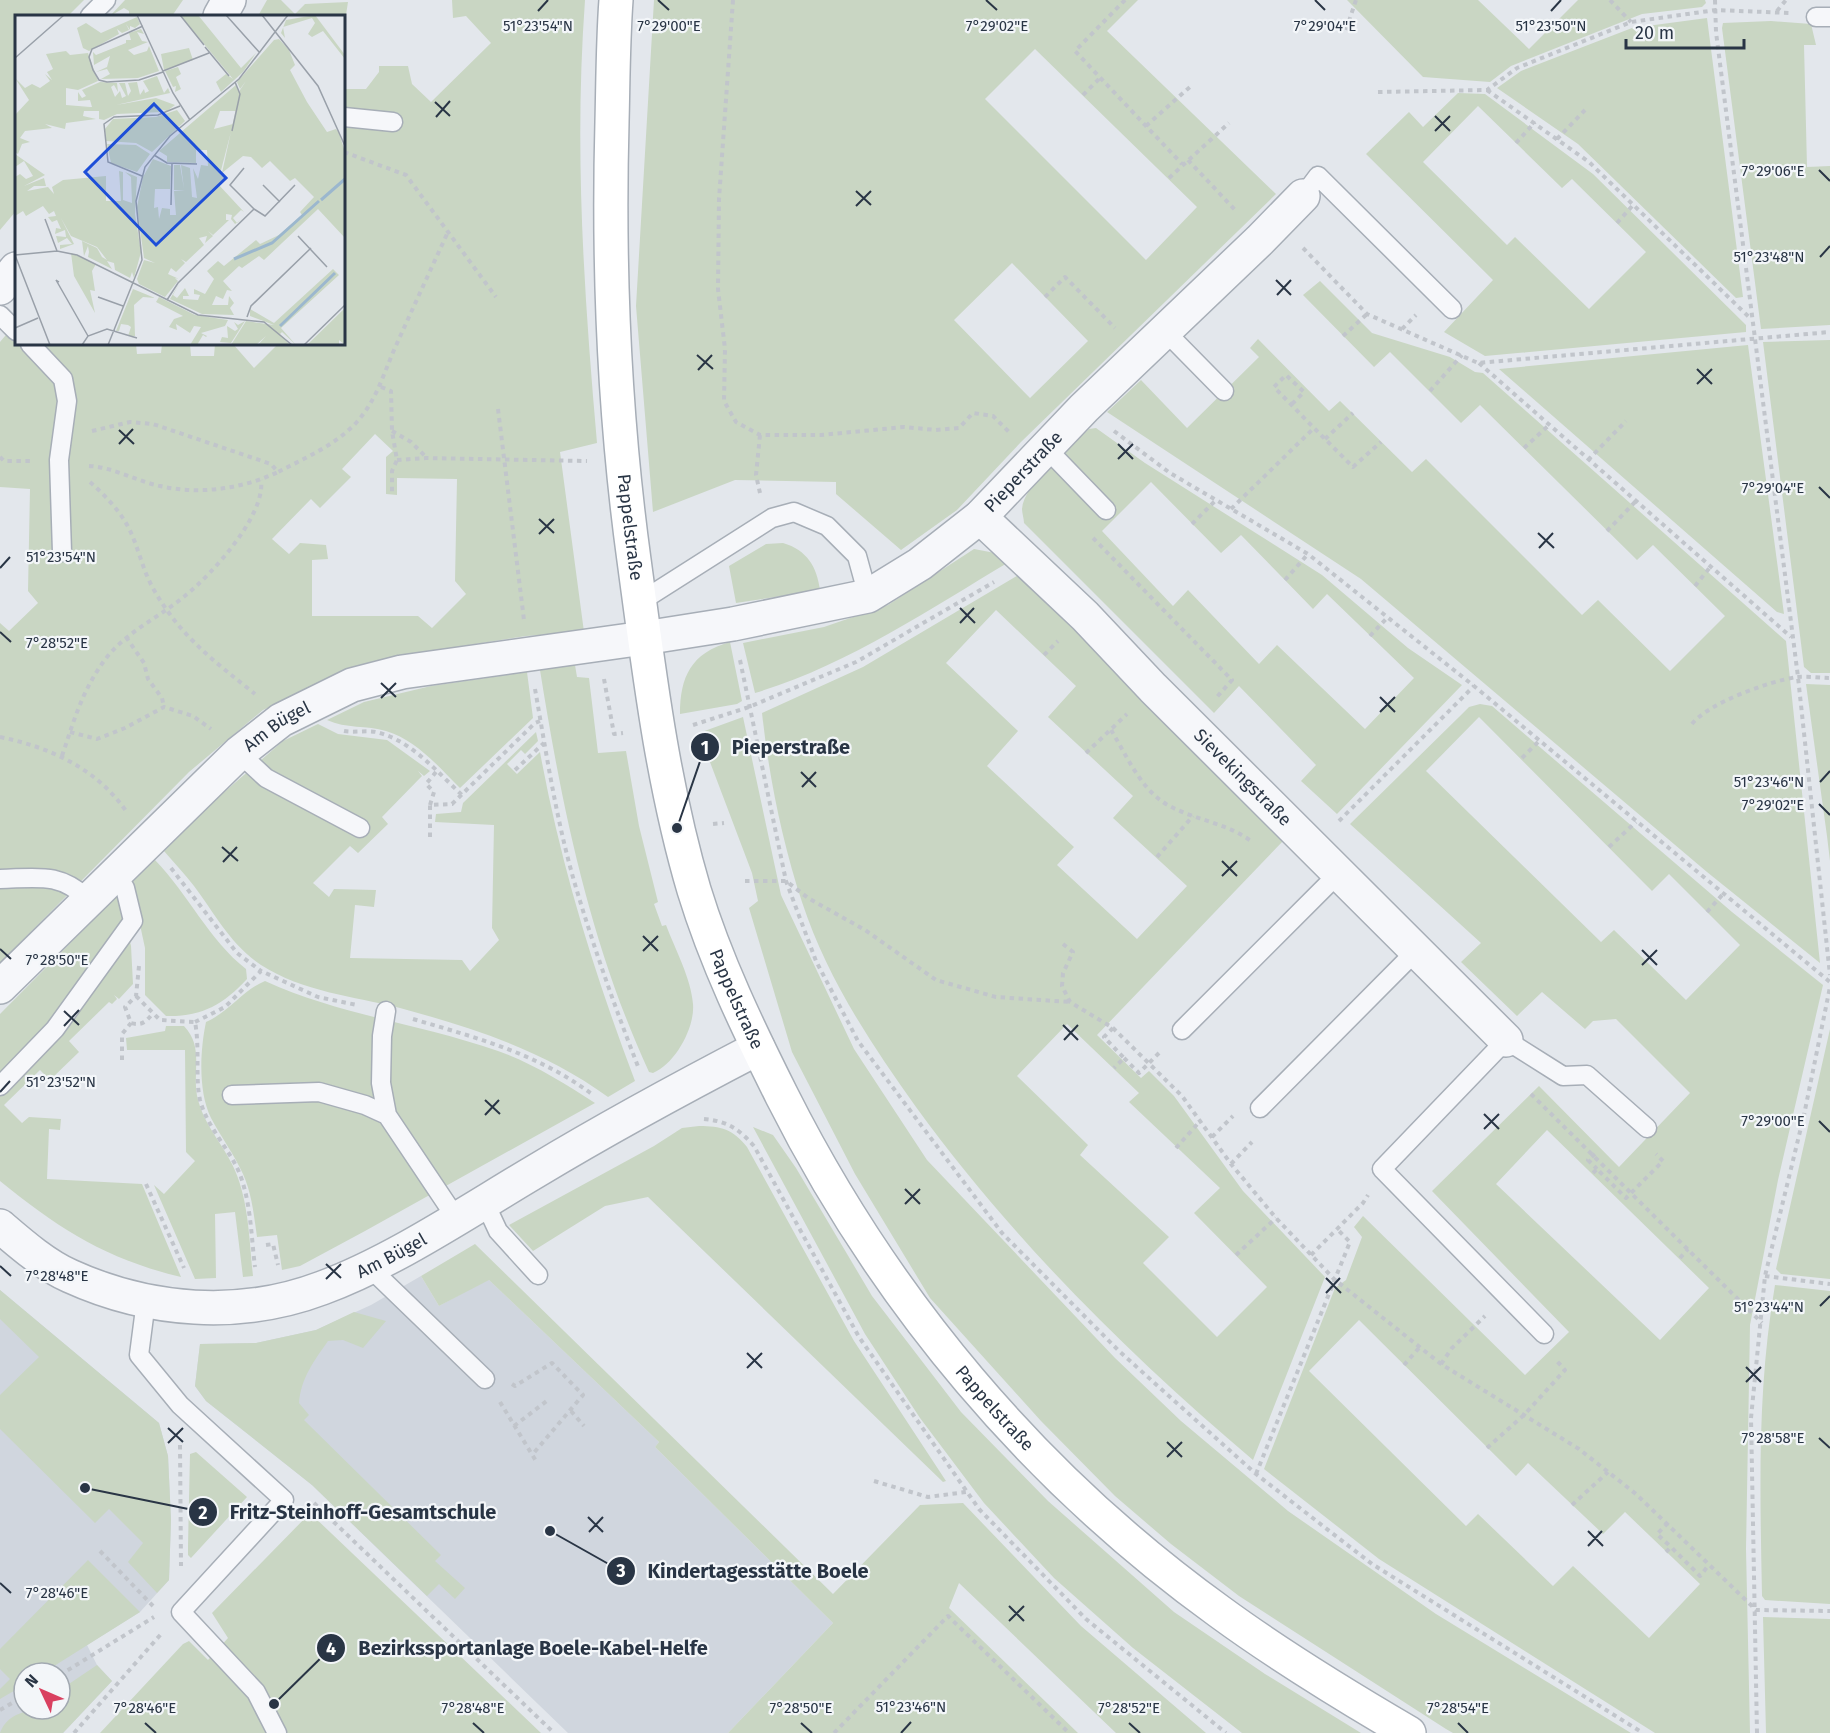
<svg xmlns="http://www.w3.org/2000/svg" width="1830" height="1733" font-family="'Fira Sans',sans-serif">
<rect width="100%" height="100%" fill="#e3e7ec"/>
<path fill="#d0d6de" fill-rule="evenodd" d="M 421,1276 L 439,1306 L 488,1279 L 659,1442 L 655,1447 L 833,1623 L 728,1733 L 568,1733 L 312,1485 L 206,1401 L 195,1386 L 200,1344 L 256,1343 L 316,1330 L 371,1305 Z
M 0,1290 L 159,1423 L 168,1456 L 171,1520 L 169,1580 L 140,1612 L 87,1645 L 97,1665 L 112,1681 L 63,1733 L 0,1733 ZM 24,1673 L 60,1673 L 60,1709 L 24,1709 Z"/>
<path fill="#c9d6c3" fill-rule="evenodd" d="M 0,0 L 84,0 L 68,16 L 16,16 L 16,211 L 0,230 Z
M 125,0 L 183,0 L 172,16 L 129,16 L 129,11 L 124,8 L 110,16 Z
M 267,0 L 281,0 L 295,14 L 305,4 L 348,2 L 346,15 L 258,16 Z
M 452,0 L 585,0 C 574,151 584,293 597,443 L 560,452 L 584,632 L 526,636 L 400,656 L 345,672 L 263,710 L 189,772 L 0,963 L 0,623 L 9,631 L 38,603 L 28,591 L 30,489 L 0,487 L 0,342 L 16,323 L 16,344 L 136,344 L 137,354 L 161,353 L 162,344 L 190,344 L 191,356 L 214,356 L 215,344 L 233,344 L 254,368 L 278,344 L 344,344 L 344,89 L 366,89 L 379,72 L 379,66 L 408,66 L 412,84 L 431,102 L 491,43 L 466,16 L 453,18 ZM 375,434 L 393,451 L 386,457 L 386,494 L 397,495 L 397,478 L 457,479 L 455,581 L 466,594 L 432,628 L 418,616 L 312,616 L 312,560 L 328,559 L 326,545 L 300,543 L 289,554 L 272,539 L 311,499 L 320,508 L 351,477 L 342,469 Z
M 654,0 L 1138,0 L 1107,31 L 1276,194 L 1021,442 L 957,510 L 901,550 L 836,494 L 836,482 L 735,480 L 653,512 L 636,306 ZM 1035,49 L 1197,207 L 1146,260 L 985,99 ZM 1012,263 L 1088,341 L 1030,398 L 954,320 Z
M 1347,0 L 1478,0 L 1529,49 L 1578,0 L 1705,0 L 1706,3 L 1702,7 L 1642,14 L 1511,66 L 1490,82 L 1423,77 Z
M 1707,18 L 1743,297 L 1736,298 L 1578,144 L 1497,88 L 1521,71 L 1632,28 Z
M 1771,21 L 1811,24 L 1816,45 L 1804,45 L 1807,167 L 1830,166 L 1830,325 L 1761,329 L 1722,28 L 1723,23 Z
M 1458,93 L 1485,94 L 1593,174 L 1746,325 L 1746,332 L 1485,356 L 1444,332 L 1493,280 L 1366,154 L 1409,112 L 1423,127 ZM 1478,106 L 1562,188 L 1572,179 L 1646,252 L 1589,309 L 1515,237 L 1507,245 L 1423,162 Z
M 1320,281 L 1372,333 L 1450,357 L 1475,372 L 1483,373 L 1786,641 L 1820,963 L 1707,872 L 1361,579 L 1107,412 L 1141,380 L 1187,428 L 1259,357 L 1250,348 L 1258,339 L 1329,411 L 1340,401 L 1412,472 L 1426,459 L 1582,615 L 1598,600 L 1670,671 L 1725,616 L 1653,545 L 1637,560 L 1480,405 L 1461,423 L 1390,352 L 1374,367 L 1303,295 Z
M 1830,340 L 1830,673 L 1811,673 L 1804,667 L 1763,342 Z
M 1748,345 L 1784,614 L 1777,612 L 1499,369 Z
M 1096,428 L 1145,463 L 1322,575 L 1408,648 L 1462,685 L 1337,814 L 1301,781 L 1316,765 L 1239,686 L 1214,713 L 1024,523 C 1024,519 1022,513 1022,509 C 1024,483 1071,446 1089,429 ZM 1151,482 L 1221,553 L 1241,535 L 1313,609 L 1327,594 L 1414,678 L 1365,729 L 1277,645 L 1259,664 L 1188,590 L 1173,606 L 1102,531 Z
M 783,543 C 807,550 817,567 820,590 L 736,603 L 729,566 L 766,544 Z
M 974,549 L 995,553 L 1009,562 C 928,610 846,666 755,693 L 743,643 L 824,627 L 888,605 Z
M 1020,574 L 1284,840 L 1097,1035 L 1141,1078 L 1149,1071 L 1174,1096 L 1243,1191 L 1325,1277 L 1253,1460 C 1128,1354 1013,1240 916,1107 C 871,1044 827,978 802,902 C 782,841 769,777 762,713 L 863,667 ZM 996,610 L 1076,686 L 1048,717 L 1133,796 L 1113,818 L 1187,886 L 1137,939 L 1057,865 L 1074,847 L 987,766 L 1018,731 L 946,663 ZM 1067,1024 L 1139,1093 L 1129,1102 L 1220,1188 L 1194,1213 L 1267,1287 L 1217,1337 L 1143,1263 L 1169,1237 L 1080,1155 L 1088,1145 L 1017,1076 Z
M 730,642 L 742,701 L 737,704 L 680,714 C 680,677 691,653 730,642 Z
M 575,665 L 577,677 L 589,678 L 598,753 L 626,751 L 639,826 L 658,902 L 654,904 L 662,926 L 666,925 C 675,949 691,978 693,1004 C 695,1028 675,1064 653,1073 L 649,1072 C 590,944 562,808 540,670 Z
M 527,672 L 533,718 L 460,788 C 439,767 416,740 386,731 C 367,725 346,729 327,720 L 364,702 L 431,686 Z
M 1806,684 L 1830,685 L 1830,861 L 1827,836 Z
M 1480,704 L 1492,706 L 1732,912 L 1823,985 L 1778,1180 L 1750,1325 L 1746,1549 L 1750,1733 L 1655,1733 L 1379,1559 L 1264,1469 L 1335,1288 L 1346,1280 L 1362,1237 L 1354,1227 L 1363,1216 L 1525,1375 L 1569,1332 L 1432,1191 L 1539,1086 L 1619,1167 L 1690,1093 L 1616,1019 L 1593,1021 L 1585,1029 L 1542,992 L 1517,1016 L 1461,962 L 1481,943 L 1350,824 L 1459,717 L 1469,707 ZM 1479,717 L 1652,891 L 1669,874 L 1740,945 L 1686,1000 L 1614,930 L 1601,942 L 1426,771 ZM 1547,1130 L 1709,1288 L 1660,1340 L 1496,1184 ZM 1359,1320 L 1516,1476 L 1528,1463 L 1603,1534 L 1625,1512 L 1700,1584 L 1649,1638 L 1573,1566 L 1553,1586 L 1478,1514 L 1466,1526 L 1309,1371 Z
M 743,717 L 781,895 L 854,1049 L 927,1160 L 1115,1358 L 1181,1421 L 1288,1511 L 1436,1614 L 1631,1733 L 1453,1733 L 1446,1729 L 1239,1596 L 1171,1544 L 1115,1496 L 1041,1421 L 930,1298 L 855,1174 L 792,1052 L 749,908 L 758,901 L 752,873 L 699,733 Z
M 318,724 L 338,734 L 387,740 L 430,771 L 424,776 L 418,771 L 422,776 L 382,817 L 388,824 L 358,853 L 350,846 L 313,883 L 329,897 L 334,889 L 376,890 L 374,907 L 355,905 L 350,958 L 462,960 L 470,971 L 499,940 L 492,928 L 494,825 L 435,822 L 436,814 L 461,812 L 463,803 L 536,732 L 538,741 L 525,754 L 521,750 L 507,764 L 517,774 L 540,752 C 561,866 594,973 635,1081 L 608,1097 C 545,1051 474,1028 400,1008 C 353,996 303,992 261,965 C 231,945 215,914 194,886 C 185,874 174,863 164,851 L 214,801 L 283,741 Z
M 155,860 C 188,894 209,940 246,969 L 247,979 C 223,1005 201,1017 166,1016 L 145,995 L 145,948 L 131,883 Z
M 119,894 L 131,946 L 133,984 L 119,999 L 114,995 L 117,999 L 112,1004 L 109,1002 L 69,1041 L 79,1052 L 50,1080 L 40,1070 L 4,1105 L 22,1123 L 29,1117 L 61,1119 L 60,1130 L 49,1129 L 47,1179 L 142,1184 L 181,1277 C 106,1259 59,1229 0,1181 L 0,1014 Z
M 265,981 C 339,1015 421,1024 498,1051 C 532,1063 564,1083 595,1103 L 365,1231 L 300,1266 L 282,1270 L 277,1235 L 257,1237 C 254,1216 252,1194 243,1174 C 234,1154 221,1137 211,1118 C 198,1092 200,1050 206,1022 C 229,1012 243,990 265,981 Z
M 166,1026 L 184,1026 C 205,1048 191,1073 198,1100 C 204,1124 221,1142 232,1164 C 249,1198 249,1239 253,1276 L 243,1277 L 235,1212 L 215,1214 L 216,1278 L 195,1279 L 154,1185 L 164,1194 L 195,1161 L 186,1152 L 185,1050 L 127,1050 L 126,1038 L 165,1031 Z
M 1830,1029 L 1830,1279 L 1781,1274 L 1776,1269 Z
M 699,1126 C 721,1126 733,1129 747,1147 L 854,1341 L 946,1481 L 943,1482 L 648,1197 L 605,1206 L 533,1251 L 509,1225 L 654,1146 L 682,1128 Z
M 753,1127 L 773,1135 L 796,1168 L 872,1296 L 961,1412 L 1048,1501 L 1174,1612 L 1265,1674 L 1361,1733 L 1242,1733 L 1133,1648 L 1054,1578 L 984,1503 L 920,1418 L 865,1334 Z
M 475,1244 L 833,1594 L 920,1505 L 963,1503 L 1081,1626 L 1206,1733 L 1116,1733 L 959,1583 L 949,1608 L 1078,1733 L 728,1733 L 833,1623 L 655,1447 L 659,1442 L 489,1280 L 439,1306 L 421,1276 Z
M 1775,1285 L 1830,1291 L 1830,1604 L 1765,1600 L 1762,1596 C 1760,1489 1757,1390 1775,1285 Z
M 0,1290 L 159,1423 L 168,1456 L 171,1520 L 169,1580 L 157,1593 L 128,1562 L 143,1543 L 109,1509 L 95,1523 L 0,1429 L 0,1395 L 39,1357 L 0,1319 Z
M 354,1312 L 386,1321 L 363,1348 L 343,1340 L 328,1341 C 314,1361 301,1378 299,1403 L 309,1415 L 304,1420 L 441,1555 L 435,1561 L 465,1588 L 455,1599 L 439,1584 L 427,1596 L 312,1485 L 206,1401 L 195,1386 L 200,1344 L 256,1343 L 316,1330 Z
M 196,1452 L 247,1497 L 191,1558 L 188,1555 L 188,1546 L 190,1454 Z
M 310,1513 L 541,1733 L 100,1733 L 183,1644 L 189,1641 L 208,1660 L 228,1638 L 212,1613 Z
M 88,1560 L 140,1612 L 43,1673 L 24,1673 L 24,1685 L 0,1699 L 0,1689 L 10,1679 L 0,1669 L 0,1649 Z
M 1763,1617 L 1830,1619 L 1830,1733 L 1766,1733 Z
M 97,1665 L 112,1681 L 63,1733 L 0,1733 C 9,1708 39,1709 60,1709 L 60,1690 Z"/>
<g fill="none" stroke-linecap="round" stroke-linejoin="round">
<defs>
<path id="lane" d="M 90,16 L 106,0
M 1816,17 L 1830,17
M 344,117 L 393,122
M 1303,196 L 1318,176 L 1452,309
M 0,315 L 16,331
M 1164,330 L 1224,391
M 30,344 L 63,379 L 67,401 L 59,460 L 62,552
M 1046,448 L 1106,510
M 640,602 L 772,518 L 794,512 L 827,526 L 857,556 L 868,596
M 239,753 L 266,778 L 360,828
M 0,879 C 38,878 59,872 88,899
M 386,1011 L 382,1036 L 381,1083 L 387,1115 L 456,1218
M 1182,1030 L 1340,872
M 0,1086 L 55,1029 L 133,921 L 125,888 L 115,873
M 232,1095 L 319,1092 L 365,1105 L 387,1115
M 1260,1108 L 1416,951
M 484,1201 L 498,1231 L 538,1275
M 369,1267 L 485,1379
M 146,1301 L 139,1355 L 180,1405 L 284,1500 L 181,1612 L 256,1692 L 277,1733
M 1544,1334 L 1382,1169 L 1506,1040 L 1563,1076 L 1587,1075 L 1647,1128"/>
<g id="street">
<path d="M 220,16 L 229,0"/>
<path d="M 0,288 L 16,269"/>
<path id="s1" d="M 980,517 L 1085,616 L 1153,688 L 1506,1040"/>
<path id="s2" d="M 0,987 L 239,753 L 281,720 L 352,685 L 402,672 L 644,638 L 733,624 L 868,596 L 920,564 L 980,517 L 1084,408 L 1260,240 L 1303,196"/>
<path id="s3" d="M 0,1226 C 21,1244 45,1265 70,1276 C 149,1312 240,1319 322,1288 C 393,1262 470,1210 536,1171 C 609,1127 683,1087 758,1048"/>
</g>
<g id="secondary">
<path id="s4" d="M 616,0 C 613,41 613,82 612,122 C 608,269 614,414 634,560 C 649,671 662,782 694,890 C 716,962 749,1030 782,1096 C 885,1301 1034,1478 1220,1612 C 1280,1656 1344,1695 1409,1733"/>
</g>
</defs>
<use href="#lane" stroke="#a7aeb7" stroke-width="21"/>
<use href="#street" stroke="#a7aeb7" stroke-width="36"/>
<use href="#secondary" stroke="#a7aeb7" stroke-width="36"/>
<path stroke="#c1c5cb" stroke-width="4" stroke-dasharray="4.5 4.5" stroke-linecap="butt" d="M 733,0 L 719,199 L 718,289 L 725,349 L 724,401 L 736,422 L 760,435 L 821,435 L 904,427 L 936,430 L 959,428 L 973,413 L 993,416 L 1010,433
M 1125,0 L 1075,51 L 1182,164
M 1610,0 L 1631,22
M 1715,0 L 1716,32 L 1798,677 L 1830,975
M 1777,11 L 1786,0
M 1346,30 L 1356,0
M 1487,90 L 1589,162 L 1751,319
M 1378,92 L 1487,90 L 1517,68 L 1631,22 L 1716,10 L 1789,13
M 1083,95 L 1100,78
M 1146,126 L 1191,86
M 1557,139 L 1585,110
M 1516,143 L 1535,122
M 344,152 L 406,175 L 496,297
M 1188,160 L 1237,212
M 1169,178 L 1229,123
M 1617,223 L 1634,204
M 1303,248 L 1367,314 L 1478,363 L 1830,332
M 1045,297 L 1065,277 L 1115,328
M 1402,329 L 1416,315
M 1343,336 L 1367,314
M 1479,363 L 1791,637
M 381,387 L 391,391 L 392,431 L 397,460 L 392,471 L 392,495
M 1430,391 L 1462,355
M 1292,404 L 1304,392 L 1286,375 L 1274,387 L 1314,428
M 498,409 L 524,620
M 92,431 L 130,422 L 153,424 L 271,464 L 278,472 C 303,459 333,446 353,426 C 375,404 382,378 394,350 C 412,310 430,271 448,232
M 392,431 L 411,442 L 426,457
M 1114,431 L 1170,473 L 1308,554 L 1474,686 L 1830,982
M 1325,439 L 1353,413
M 1524,448 L 1549,425
M 0,457 L 4,461 L 31,461
M 397,460 L 426,458 L 587,461
M 1588,460 L 1626,421
M 89,466 C 113,467 136,481 160,486 C 199,495 242,489 278,472
M 90,482 C 106,496 124,515 132,535 C 140,554 144,573 154,590 C 181,637 214,661 255,694
M 760,493 L 756,475 L 760,435
M 1231,509 L 1314,428 L 1353,467 L 1381,442
M 1192,524 L 1216,500
M 1607,531 L 1635,502
M 1093,538 L 1232,680 L 1216,698
M 1285,580 L 1308,554
M 1695,586 L 1711,566
M 1370,636 L 1387,618
M 126,637 L 144,663 L 148,679 L 162,698 L 164,707
M 1044,655 L 1058,641
M 740,660 L 786,881 L 816,961 L 858,1041 L 1002,1233 L 1120,1352 L 1256,1474 L 1372,1564 L 1643,1733
M 604,679 L 614,734 L 623,733
M 535,689 C 547,757 557,825 577,891 C 595,951 616,1010 639,1069
M 1692,724 C 1708,703 1770,681 1797,677 C 1808,676 1820,678 1830,678
M 693,725 L 749,707 L 856,662 L 994,582
M 1111,730 C 1127,756 1140,788 1166,804 C 1193,820 1225,822 1251,841
M 344,731 C 354,733 366,730 376,732 C 411,740 437,772 462,795
M 70,732 L 97,739 L 125,728 L 164,707 L 193,716 L 211,729
M 0,737 C 49,747 96,768 126,811
M 1086,753 L 1127,714
M 62,756 C 74,720 83,688 107,657 C 129,630 160,617 186,595 C 212,574 266,515 261,480
M 1522,758 L 1539,741
M 515,770 L 544,743
M 430,805 L 434,792 L 426,784 L 436,772
M 1339,821 L 1474,686
M 713,824 L 724,823
M 430,837 L 430,805 L 452,804 L 535,723 L 540,721
M 1609,847 L 1636,822
M 1157,857 L 1193,816
M 171,868 L 237,953 L 261,971
M 745,881 L 786,881 L 808,898 L 865,930 L 936,980 L 996,997 L 1070,1002
M 1707,912 L 1723,894
M 1063,944 L 1073,952 L 1063,973 L 1062,986 L 1070,1002 L 1113,1028 L 1182,1096 L 1231,1164 L 1276,1218 L 1334,1279 L 1441,1364 L 1579,1449 L 1636,1494 L 1756,1610 L 1830,1611
M 139,966 L 136,996 L 125,1007 L 131,1023 C 142,1026 146,1022 153,1013
M 136,996 L 160,1020 L 195,1022 C 200,1048 195,1078 200,1100 C 207,1127 228,1147 239,1172 C 251,1202 251,1235 255,1267
M 413,1019 C 477,1038 539,1054 593,1095
M 195,1022 L 225,1007 L 261,971 L 318,997 L 357,1005
M 1113,1028 L 1104,1037 L 1124,1058 L 1114,1068
M 1124,1058 L 1139,1073 L 1162,1050
M 122,1060 L 122,1034 L 131,1023
M 1531,1094 L 1762,1323
M 704,1119 C 727,1121 739,1129 754,1146 L 859,1337 L 979,1509 L 1086,1619 L 1226,1733
M 1212,1137 L 1233,1116
M 1176,1148 L 1201,1120
M 1595,1154 L 1588,1160 L 1597,1169
M 1231,1164 L 1252,1142
M 1593,1173 L 1597,1169 L 1626,1198 L 1663,1161 L 1656,1154
M 146,1184 L 184,1268
M 266,1245 L 273,1244 L 278,1265
M 1236,1255 L 1276,1218
M 1311,1255 L 1363,1203 L 1368,1195
M 1680,1258 L 1688,1249
M 1765,1276 L 1830,1284
M 1441,1364 L 1452,1348 L 1485,1316
M 1404,1365 L 1419,1348
M 512,1384 L 515,1386 L 552,1363 L 583,1395 L 532,1455
M 500,1402 L 536,1461
M 571,1411 L 584,1426
M 514,1426 L 548,1400
M 180,1445 L 181,1566
M 1487,1448 L 1524,1415 L 1565,1370 L 1555,1359
M 1256,1474 L 1350,1242 L 1337,1229
M 874,1481 L 928,1497 L 966,1492
M 314,1503 L 554,1733
M 1572,1505 L 1608,1472
M 1668,1523 L 1657,1534 L 1671,1547
M 100,1551 L 153,1606
M 1666,1552 L 1671,1547 L 1700,1576 L 1708,1566
M 60,1675 L 154,1617
M 0,1710 L 24,1696
M 74,1733 L 162,1633
M 834,1733 L 948,1616 L 1069,1733
M 1757,1733 L 1751,1418 L 1765,1276 L 1804,1115 L 1830,987"/>
<use href="#lane" stroke="#f6f7fa" stroke-width="18"/>
<use href="#street" stroke="#f6f7fa" stroke-width="33"/>
<use href="#secondary" stroke="#fff" stroke-width="33"/>
</g>
<path fill="none" stroke="#293545" stroke-width="2" d="M 658,0 L 669,10M 986,0 L 997,10M 1315,0 L 1325,10M 538,11 L 548,0M 1551,11 L 1561,0M 435,102 L 450,116M 1435,116 L 1450,131M 436,117 L 450,101M 1435,131 L 1450,116M 1819,170 L 1830,181M 856,191 L 871,205M 856,206 L 871,191M 1820,257 L 1830,246M 1276,280 L 1291,295M 1277,295 L 1291,280M 697,355 L 713,369M 1697,369 L 1712,384M 698,370 L 712,355M 1697,384 L 1712,369M 119,430 L 134,444M 119,444 L 133,429M 1118,444 L 1133,459M 1118,459 L 1133,444M 1819,487 L 1830,498M 539,519 L 554,533M 1538,533 L 1554,548M 539,534 L 554,519M 1539,548 L 1553,533M 0,568 L 10,557M 960,608 L 975,623M 960,623 L 974,608M 0,632 L 11,642M 381,683 L 396,697M 1380,697 L 1395,712M 381,698 L 396,683M 1380,712 L 1395,697M 801,772 L 816,787M 1820,782 L 1830,771M 802,787 L 816,772M 1819,804 L 1830,815M 222,847 L 238,861M 1222,861 L 1237,876M 223,862 L 237,847M 1222,876 L 1237,861M 643,936 L 658,951M 0,949 L 11,959M 1642,950 L 1657,965M 643,951 L 658,936M 1642,965 L 1657,950M 64,1011 L 79,1025M 1063,1025 L 1078,1040M 64,1026 L 79,1010M 1064,1040 L 1078,1025M 0,1092 L 10,1081M 485,1100 L 500,1114M 1484,1114 L 1499,1129M 485,1115 L 499,1100M 1819,1121 L 1830,1132M 1484,1129 L 1499,1114M 905,1189 L 920,1204M 905,1204 L 920,1189M 326,1264 L 341,1278M 0,1266 L 11,1276M 1326,1278 L 1341,1293M 326,1279 L 341,1264M 1326,1293 L 1340,1278M 1820,1306 L 1830,1296M 747,1353 L 762,1368M 1746,1367 L 1761,1382M 747,1368 L 762,1353M 1746,1382 L 1761,1367M 168,1428 L 183,1442M 1819,1438 L 1830,1448M 1167,1442 L 1182,1457M 168,1443 L 183,1428M 1167,1457 L 1182,1442M 588,1517 L 603,1532M 1588,1531 L 1603,1546M 589,1532 L 603,1517M 1588,1546 L 1602,1531M 0,1583 L 11,1593M 1009,1606 L 1024,1621M 1009,1621 L 1024,1606M 145,1723 L 156,1733M 473,1723 L 484,1733M 801,1723 L 812,1733M 1129,1723 L 1140,1733M 1458,1723 L 1468,1733M 901,1733 L 911,1722"/>
<g text-anchor="middle" dominant-baseline="central" stroke-width="4.5" stroke-linejoin="round" paint-order="stroke">
<g font-size="18" fill="#293545" stroke="#f3f6f9">
<text stroke="none"><textPath href="#s2" startOffset="1191">Pieperstraße</textPath></text>
<text stroke="none"><textPath href="#s4" startOffset="528">Pappelstraße</textPath></text>
<text stroke="none"><textPath href="#s2" startOffset="381">Am Bügel</textPath></text>
<text stroke="none"><textPath href="#s1" startOffset="370">Sievekingstraße</textPath></text>
<text stroke="none"><textPath href="#s4" startOffset="1014">Pappelstraße</textPath></text>
<text stroke="none"><textPath href="#s3" startOffset="422">Am Bügel</textPath></text>
<text stroke="none"><textPath href="#s4" startOffset="1500">Pappelstraße</textPath></text>
</g>
</g>
<g transform="translate(15 15)">
<rect width="330" height="330" fill="#e3e7ec"/>
<path d="M 165,0 L 183,0 L 226,53 L 241,38 L 228,57 L 206,77 L 201,67 L 211,59 L 218,64 ZM 300,0 L 330,40 L 330,44 L 308,16 L 297,22 L 293,19 L 300,8 L 297,3 L 268,12 L 270,23 L 266,18 L 271,5 ZM 122,2 L 125,9 L 120,13 L 115,11 L 115,15 L 111,9 L 114,15 L 107,18 L 102,14 L 104,19 L 74,36 L 68,33 L 62,13 L 71,8 L 86,18 ZM 126,14 L 129,19 L 122,17 L 127,26 L 133,27 L 113,35 L 119,40 L 132,36 L 134,31 L 144,56 L 123,63 L 86,64 L 95,59 L 92,54 L 81,57 L 92,52 L 95,41 L 79,50 L 78,37 L 81,40 L 111,28 L 111,25 L 116,25 L 114,18 ZM 264,24 L 274,35 L 280,50 L 275,55 L 292,87 L 312,117 L 321,114 L 324,118 L 330,137 L 330,223 L 303,194 L 249,245 L 244,241 L 227,253 L 224,251 L 208,266 L 217,276 L 212,275 L 208,284 L 201,281 L 197,290 L 213,290 L 214,281 L 219,288 L 215,293 L 219,300 L 187,299 L 155,284 L 164,269 L 158,280 L 162,283 L 170,273 L 174,281 L 168,281 L 168,284 L 183,285 L 185,280 L 179,279 L 179,274 L 190,279 L 199,264 L 192,256 L 203,246 L 209,251 L 241,225 L 245,229 L 264,220 L 287,200 L 285,197 L 299,182 L 280,163 L 275,166 L 255,146 L 247,153 L 236,142 L 228,141 L 207,158 L 225,75 L 231,66 L 225,74 L 222,67 L 259,25 ZM 174,33 L 178,45 L 149,55 L 146,39 ZM 51,36 L 55,40 L 73,38 L 83,66 L 63,75 L 51,73 L 51,90 L 75,92 L 47,93 L 77,92 L 75,85 L 63,86 L 63,77 L 67,83 L 71,81 L 67,75 L 85,67 L 102,68 L 103,77 L 99,70 L 96,72 L 100,82 L 105,76 L 107,83 L 111,81 L 104,68 L 110,68 L 113,81 L 116,76 L 113,68 L 122,67 L 125,80 L 129,74 L 130,78 L 134,76 L 128,66 L 142,61 L 149,78 L 153,73 L 155,78 L 101,90 L 141,83 L 160,90 L 152,96 L 140,93 L 148,97 L 102,99 L 89,105 L 84,104 L 84,96 L 69,96 L 68,101 L 81,104 L 51,108 L 50,114 L 30,109 L 37,113 L 10,116 L 5,123 L 15,127 L 7,129 L 3,139 L 0,137 L 0,100 L 14,85 L 0,63 L 10,73 L 17,69 L 25,73 L 35,66 L 30,59 L 37,65 L 32,57 L 38,54 L 31,39 ZM 163,52 L 166,59 L 161,62 L 166,74 L 160,77 L 161,71 L 158,72 L 150,56 ZM 221,70 L 225,79 L 221,96 L 205,96 L 199,114 L 218,109 L 205,159 L 209,163 L 203,169 L 229,197 L 226,195 L 218,203 L 222,208 L 227,204 L 220,209 L 216,204 L 217,200 L 211,199 L 211,205 L 214,205 L 198,220 L 193,216 L 198,221 L 190,228 L 192,221 L 184,223 L 189,230 L 171,247 L 166,244 L 170,248 L 161,257 L 156,253 L 153,259 L 164,264 L 160,263 L 163,266 L 150,282 L 124,269 L 122,264 L 129,245 L 140,248 L 129,243 L 122,192 L 128,162 L 138,144 L 156,151 L 155,174 L 140,174 L 139,193 L 143,192 L 144,204 L 147,193 L 155,194 L 155,200 L 161,200 L 159,176 L 170,176 L 159,175 L 159,150 L 165,150 L 169,174 L 166,150 L 175,153 L 177,182 L 182,183 L 178,153 L 183,164 L 186,150 L 193,151 L 192,135 L 181,135 L 181,148 L 152,147 L 152,141 L 144,136 ZM 162,95 L 170,106 L 137,137 L 121,128 L 91,126 L 90,114 L 98,104 L 141,102 ZM 92,129 L 121,130 L 135,139 L 122,157 L 96,148 ZM 0,139 L 30,160 L 9,171 L 29,163 L 31,171 L 19,171 L 12,176 L 33,172 L 39,179 L 37,172 L 48,165 L 91,161 L 91,186 L 106,186 L 104,156 L 108,157 L 108,185 L 117,188 L 116,162 L 110,157 L 122,162 L 120,199 L 126,237 L 119,263 L 117,257 L 115,263 L 100,255 L 99,248 L 92,246 L 97,254 L 73,242 L 74,237 L 73,231 L 69,241 L 67,226 L 82,233 L 87,242 L 92,245 L 82,232 L 56,221 L 46,203 L 59,229 L 45,234 L 45,230 L 57,229 L 52,223 L 43,228 L 41,221 L 51,222 L 50,215 L 40,219 L 41,213 L 46,214 L 42,205 L 37,207 L 33,202 L 41,201 L 39,196 L 34,199 L 28,191 L 11,201 L 8,196 L 0,201 L 0,162 L 5,159 L 11,164 L 18,161 L 9,146 L 0,152 ZM 56,238 L 81,249 L 77,256 L 80,276 L 75,275 L 80,298 L 59,261 ZM 318,254 L 324,260 L 266,313 L 281,330 L 267,317 L 265,319 L 275,330 L 243,330 L 251,321 L 241,330 L 216,330 L 231,306 L 259,310 L 235,301 L 235,294 L 259,308 ZM 118,274 L 140,283 L 128,282 L 119,290 L 120,321 L 113,321 L 116,312 L 113,310 L 106,309 L 104,316 L 101,316 ZM 144,282 L 180,300 L 213,305 L 210,311 L 186,318 L 192,321 L 191,322 L 188,320 L 182,330 L 175,330 L 186,312 L 179,311 L 175,318 L 161,309 L 162,315 L 154,312 L 159,304 L 168,301 L 141,287 ZM 330,293 L 330,330 L 324,325 L 324,330 L 292,330 ZM 230,306 L 216,328 L 205,327 L 207,322 L 213,323 L 212,311 L 220,316 L 223,314 L 219,307 L 223,310 Z" fill="#c9d6c3"/>
<path fill="none" stroke="#9bb7ce" stroke-width="3" d="M 306,185 L 330,164M 219,244 L 257,228 L 304,186M 265,311 L 320,258"/>
<path fill="none" stroke="#99a0a9" stroke-width="1.5" d="M 122,0 L 158,78 L 175,105M 165,0 L 189,30M 211,0 L 245,38M 247,0 L 303,71 L 330,131M 128,11 L 77,34 L 74,42 L 78,55 L 84,65 L 92,67 L 124,65 L 148,57M 190,32 L 214,61M 0,43 L 49,0M 148,56 L 194,38M 217,116 L 225,79 L 220,67M 139,140 L 152,148 L 182,149M 127,161 L 93,147 L 89,109 L 99,102 L 143,100 L 165,91M 248,170 L 265,187M 156,190 L 157,149M 239,194 L 250,201 L 280,170M 30,204 L 42,236M 283,221 L 312,252M 0,240 L 42,236 L 62,240 L 183,300 L 249,307 L 277,330M 0,240 L 35,330M 44,267 L 41,265 L 73,321M 83,282 L 108,291M 152,285 L 163,268 L 239,194 L 215,170 L 229,153M 232,302 L 236,291 L 296,233M 0,313 L 23,303M 67,330 L 73,321 L 92,314 L 122,323M 93,330 L 127,245 L 121,186 L 130,152 L 155,121 L 224,64 L 273,0M 289,330 L 330,290"/>
<path fill="#1d4ed8" fill-opacity="0.15" stroke="#1d4ed8" stroke-width="3" d="M 139,89 L 211,163 L 141,230 L 70,157 Z"/>
<rect width="330" height="330" fill="none" stroke="#293545" stroke-width="3"/>
</g>
<g font-size="15" text-anchor="middle" fill="#293545" stroke="#f3f6f9" stroke-width="4.5" stroke-linejoin="round" paint-order="stroke">
<text x="669" y="31">7°29'00"E</text>
<text x="997" y="31">7°29'02"E</text>
<text x="1325" y="31">7°29'04"E</text>
<text x="538" y="31">51°23'54"N</text>
<text x="1551" y="31">51°23'50"N</text>
<text x="1773" y="176">7°29'06"E</text>
<text x="1769" y="262">51°23'48"N</text>
<text x="1773" y="493">7°29'04"E</text>
<text x="61" y="562">51°23'54"N</text>
<text x="57" y="648">7°28'52"E</text>
<text x="1769" y="787">51°23'46"N</text>
<text x="1773" y="810">7°29'02"E</text>
<text x="57" y="965">7°28'50"E</text>
<text x="61" y="1087">51°23'52"N</text>
<text x="1773" y="1126">7°29'00"E</text>
<text x="57" y="1281">7°28'48"E</text>
<text x="1769" y="1312">51°23'44"N</text>
<text x="1773" y="1443">7°28'58"E</text>
<text x="57" y="1598">7°28'46"E</text>
<text x="911" y="1712">51°23'46"N</text>
<text x="145" y="1713">7°28'46"E</text>
<text x="473" y="1713">7°28'48"E</text>
<text x="801" y="1713">7°28'50"E</text>
<text x="1129" y="1713">7°28'52"E</text>
<text x="1458" y="1713">7°28'54"E</text>
</g>
<path fill="none" stroke="#293545" stroke-width="2" d="M677 828L705 747M85 1488L203 1512M550 1531L621 1571M274 1704L331 1648"/>
<g fill="#293545" stroke="#f3f6f9" stroke-width="2">
<circle cx="677" cy="828" r="6"/>
<circle cx="85" cy="1488" r="6"/>
<circle cx="550" cy="1531" r="6"/>
<circle cx="274" cy="1704" r="6"/>
<circle cx="705" cy="747" r="15"/>
<circle cx="203" cy="1512" r="15"/>
<circle cx="621" cy="1571" r="15"/>
<circle cx="331" cy="1648" r="15"/>
</g>
<g font-size="18" text-anchor="middle" font-weight="bold" fill="#fff">
<text x="705" y="754">1</text>
<text x="203" y="1519">2</text>
<text x="621" y="1577">3</text>
<text x="331" y="1655">4</text>
</g>
<g font-size="20" text-anchor="middle" font-weight="bold" fill="#293545" stroke="#f3f6f9" stroke-width="4.5" stroke-linejoin="round" paint-order="stroke">
<text x="791" y="754">Pieperstraße</text>
<text x="363" y="1519">Fritz-Steinhoff-Gesamtschule</text>
<text x="758" y="1578">Kindertagesstätte Boele</text>
<text x="533" y="1655">Bezirkssportanlage Boele-Kabel-Helfe</text>
</g>
<g transform="translate(42 1691) rotate(314)"><circle r="28" fill="#f3f6f9" stroke="#a2a9b1" stroke-width="1.5"/>
<path d="M0-4.5L10 22L0 15L-10 22Z" fill="#d94060"/>
<text y="-9" font-size="16" font-weight="bold" text-anchor="middle" fill="#293545">N</text>
</g>
<path d="M1626 39v9h118v-9" fill="none" stroke="#293545" stroke-width="3"/>
<text x="1635" y="39" font-size="18" fill="#293545" stroke="#f3f6f9" stroke-width="4.5" paint-order="stroke">20 m</text>
</svg>
